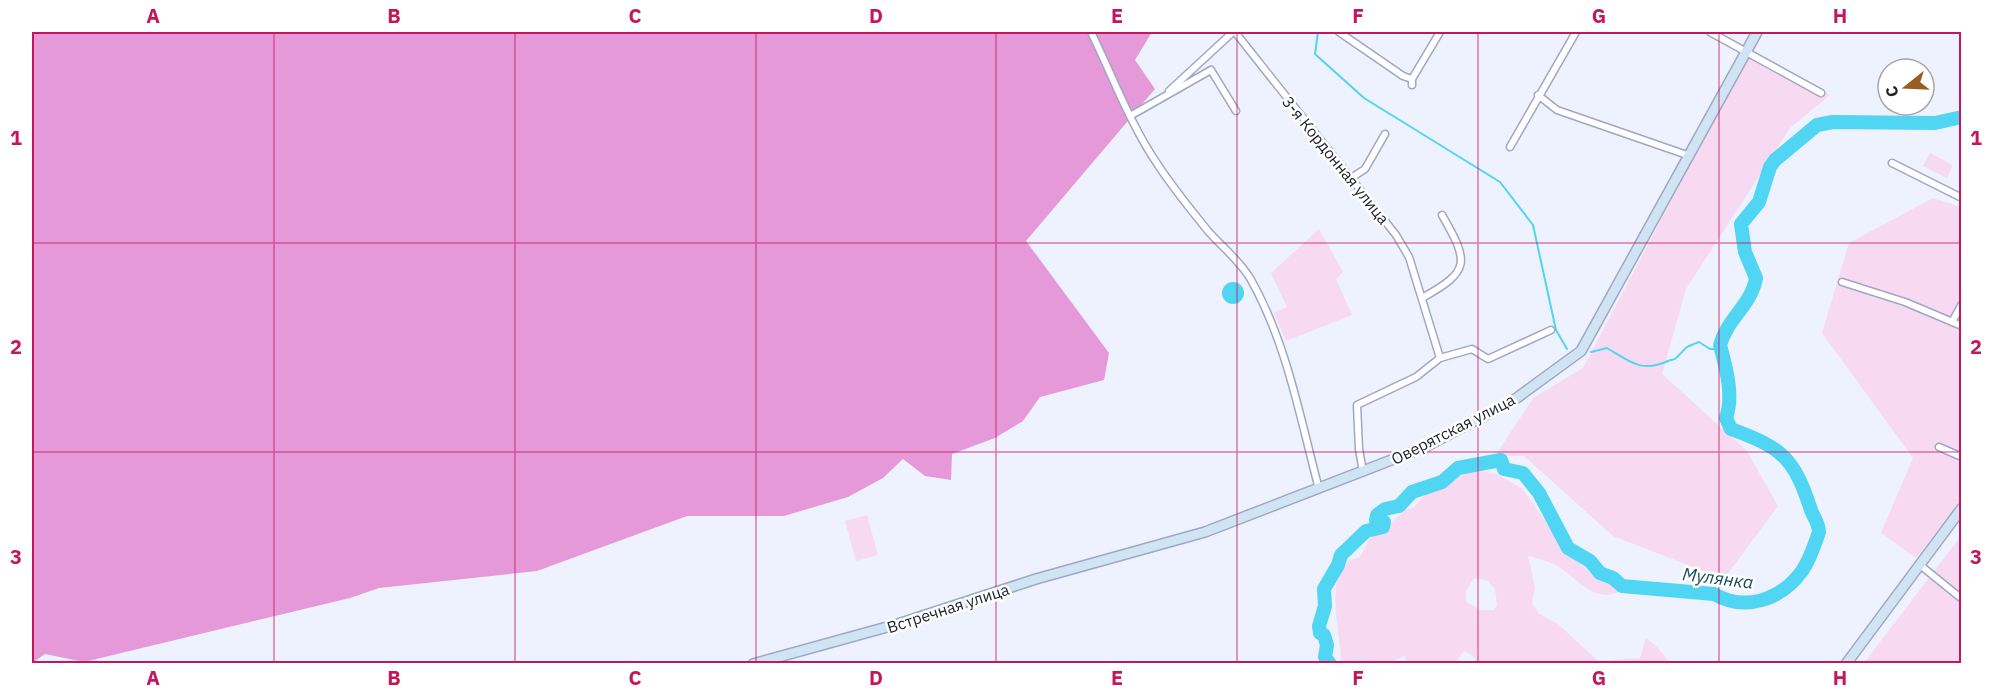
<svg xmlns="http://www.w3.org/2000/svg" width="1993" height="695" font-family="'IBM Plex Sans',sans-serif">
<rect width="100%" height="100%" fill="#eef1fe"/>
<path fill="#f7daf1" fill-rule="evenodd" d="M 1751,50 L 1830,95 L 1790,128 L 1686,289 L 1662,374 L 1747,451 L 1778,506 L 1724,579 L 1613,536 L 1524,456 L 1495,456 L 1533,398 L 1583,368 Z
M 1930,153 L 1953,165 L 1947,178 L 1923,166 Z
M 1933,198 L 1961,207 L 1961,500 L 1916,558 L 1881,533 L 1913,458 L 1822,333 L 1849,243 Z
M 1319,229 L 1343,272 L 1336,279 L 1352,315 L 1286,341 L 1274,313 L 1287,307 L 1271,273 Z
M 1479,471 L 1497,474 L 1523,489 L 1565,550 L 1592,575 L 1612,581 L 1618,588 L 1618,592 C 1593,603 1576,577 1556,565 C 1547,561 1538,558 1528,556 L 1535,587 L 1532,603 L 1539,614 L 1558,624 L 1598,661 L 1640,658 L 1646,638 L 1658,648 L 1670,663 L 1478,663 L 1473,656 L 1464,651 L 1455,663 L 1407,663 L 1405,656 L 1388,663 L 1341,663 C 1341,642 1333,607 1336,586 C 1337,578 1345,568 1349,560 L 1360,557 L 1370,538 L 1391,524 L 1404,510 L 1413,508 L 1430,490 L 1449,484 L 1463,474 ZM 1474,578 L 1488,581 L 1495,589 L 1497,605 L 1494,610 L 1481,610 L 1466,602 L 1466,591 Z
M 867,515 L 878,555 L 856,561 L 845,521 Z
M 1961,536 L 1961,663 L 1863,664 Z"/>
<path fill="#e599d8" d="M 32,32 L 1152,32 L 1135,60 L 1155,89 L 1026,241 L 1109,353 L 1104,380 L 1040,397 L 1023,421 L 995,438 L 952,454 L 951,480 L 925,476 L 903,459 L 883,478 L 848,497 L 784,516 L 687,516 L 537,571 L 379,588 L 350,598 L 84,662 L 45,654 L 32,663 Z"/>
<path fill="#50d5f3" d="M1222 293a11 11 0 1 1 22 0a11 11 0 1 1-22 0Z"/>
<g fill="none" stroke-linecap="round" stroke-linejoin="round">
<path stroke="#50d5f3" stroke-width="2" d="M 1318,32 L 1315,54 L 1364,98 L 1500,182 L 1533,225 L 1556,330 L 1567,349
M 1591,352 L 1607,348 C 1630,362 1642,373 1668,361 C 1671,360 1675,360 1677,357 C 1689,346 1681,349 1699,342 L 1710,349 L 1720,349"/>
<path stroke="#50d5f3" stroke-width="14" d="M 1330,664 L 1325,657 L 1327,645 L 1324,635 L 1320,633 L 1319,626 L 1325,606 L 1324,589 L 1338,565 L 1341,555 L 1366,531 L 1383,527 L 1384,522 L 1376,520 L 1377,515 L 1385,509 L 1399,506 L 1412,492 L 1442,482 L 1458,468 L 1501,460 L 1504,469 L 1523,473 L 1539,493 L 1568,548 L 1590,561 L 1600,573 L 1613,578 L 1622,586 L 1714,594 C 1745,612 1781,600 1802,571 C 1809,561 1815,544 1819,532 C 1819,524 1814,518 1811,510 C 1794,458 1783,448 1731,429 L 1726,418 C 1734,395 1726,368 1720,345 C 1727,319 1752,304 1756,278 L 1745,252 L 1741,224 L 1759,202 L 1770,167 L 1775,160 L 1817,125 L 1833,122 L 1935,123 L 1962,117"/>
<defs>
<path id="street" d="M 1091,32 C 1113,77 1130,124 1158,165 C 1173,188 1191,210 1208,231 C 1222,247 1239,260 1250,278 C 1287,343 1300,418 1319,489
M 1235,32 L 1396,235 L 1409,257 L 1440,358
M 1339,32 L 1403,76 L 1412,79
M 1710,32 L 1821,93
M 1412,85 L 1412,79 L 1440,32
M 1169,91 L 1233,32
M 1538,95 L 1557,110 L 1687,155
M 1130,116 L 1211,70 L 1236,111
M 1510,147 L 1576,32
M 1892,163 L 1962,198
M 1351,178 L 1365,169 L 1385,134
M 1842,282 L 1905,302 L 1962,326
M 1422,298 C 1471,271 1469,262 1442,215
M 1952,322 L 1962,304
M 1939,447 L 1962,457
M 1363,472 L 1359,449 L 1357,405 L 1416,377 L 1440,358 L 1472,349 L 1488,359 L 1551,330
M 1920,565 L 1962,599"/>
<path id="secondary" d="M 753,664 L 898,624 L 1036,579 L 1205,532 L 1425,447 L 1514,400 L 1581,351 L 1757,32
M 1846,664 L 1962,508"/>
</defs>
<use href="#street" stroke="#a0a7c4" stroke-width="9"/>
<use href="#secondary" stroke="#a0a7c4" stroke-width="12"/>
<use href="#street" stroke="#fff" stroke-width="6"/>
<use href="#secondary" stroke="#d0e4f4" stroke-width="9"/>
</g>
<path fill="none" stroke="#c2185b" stroke-width="1.5" stroke-opacity="0.55" d="M 274,32 L 274,664M 515,32 L 515,664M 756,32 L 756,664M 996,32 L 996,664M 1237,32 L 1237,664M 1478,32 L 1478,664M 1719,32 L 1719,664M 32,243 L 1962,243M 32,452 L 1962,452"/>
<g text-anchor="middle" dominant-baseline="central" stroke-width="5" stroke-linejoin="round" paint-order="stroke">
<g font-size="16" fill="#1c1f2a" stroke="#fff">
<text transform="translate(1336 160) rotate(51)">3-я Кордонная улица</text>
<text transform="translate(1453 429) rotate(-27)">Оверятская улица</text>
<text transform="translate(948 608) rotate(-18)">Встречная улица</text>
</g>
<g font-size="18" font-style="italic" fill="#154e5a" stroke="#fff">
<text transform="translate(1718 578) rotate(7)">Мулянка</text>
</g>
</g>
<rect width="1993" height="695" fill="none" stroke="#ffffff" stroke-width="66"/>
<g transform="translate(1906 87) rotate(252)"><circle r="28" fill="#ffffff" stroke="#a4a5aa" stroke-width="1.5"/>
<path d="M0-4.5L10 22L0 15L-10 22Z" fill="#995d1f"/>
<text y="-9" font-size="16" font-weight="bold" text-anchor="middle" fill="#1c1f2a">С</text>
</g>
<rect x="33" y="33" width="1927" height="629" fill="none" stroke="#c2185b" stroke-width="2"/>
<g font-size="20" text-anchor="middle" font-weight="bold" fill="#c2185b">
<text x="153" y="23">A</text>
<text x="394" y="23">B</text>
<text x="635" y="23">C</text>
<text x="876" y="23">D</text>
<text x="1117" y="23">E</text>
<text x="1358" y="23">F</text>
<text x="1599" y="23">G</text>
<text x="1840" y="23">H</text>
<text x="16" y="145">1</text>
<text x="1976" y="145">1</text>
<text x="16" y="354">2</text>
<text x="1976" y="354">2</text>
<text x="16" y="564">3</text>
<text x="1976" y="564">3</text>
<text x="153" y="685">A</text>
<text x="394" y="685">B</text>
<text x="635" y="685">C</text>
<text x="876" y="685">D</text>
<text x="1117" y="685">E</text>
<text x="1358" y="685">F</text>
<text x="1599" y="685">G</text>
<text x="1840" y="685">H</text>
</g>
</svg>
